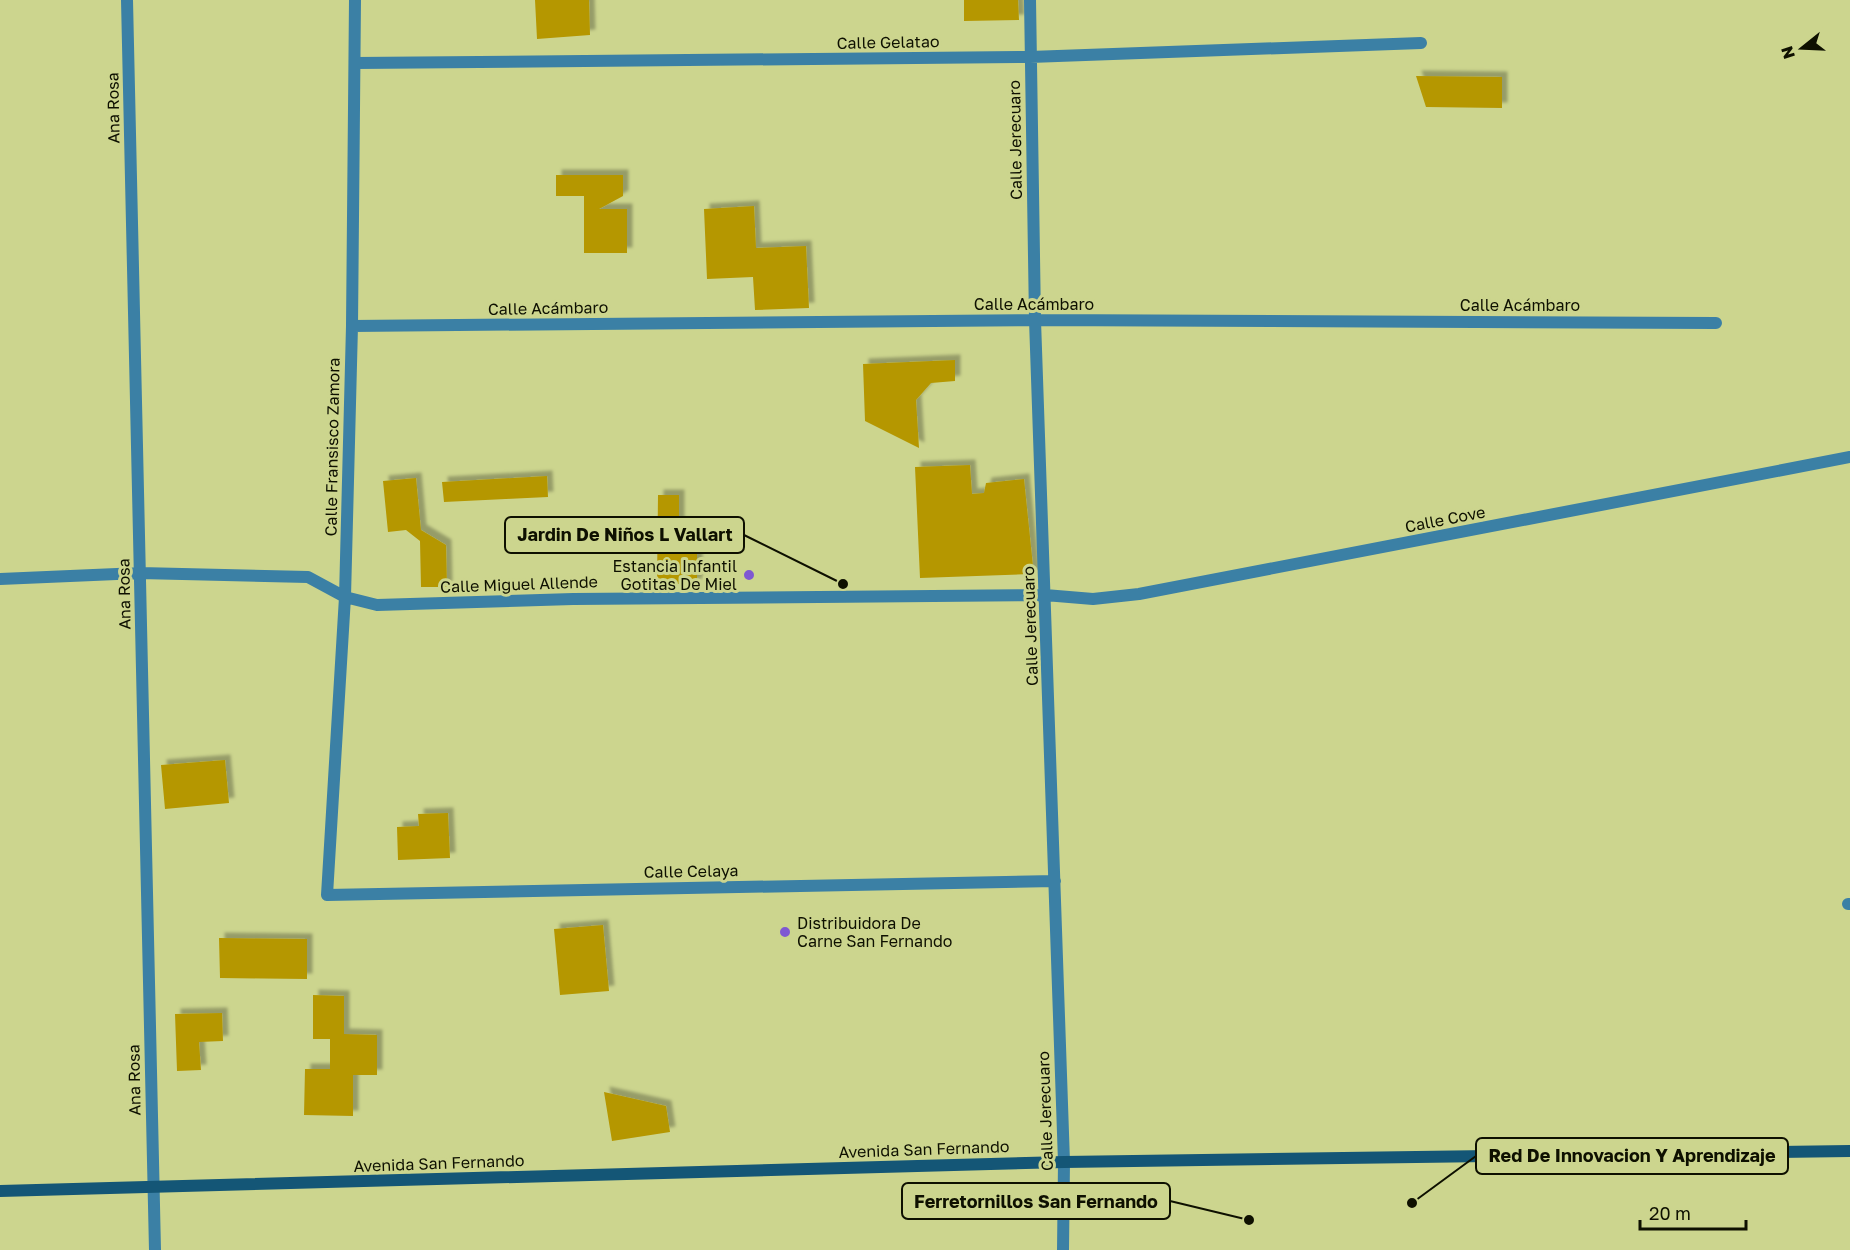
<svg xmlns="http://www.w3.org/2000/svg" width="1850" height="1250" font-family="'Golos Text',sans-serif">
<defs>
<filter id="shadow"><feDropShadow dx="5.5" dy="-5.5" stdDeviation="1.5" flood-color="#0004"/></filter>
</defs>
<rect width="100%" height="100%" fill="#ccd58e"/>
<path fill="#b59702" filter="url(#shadow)" d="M 535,0 L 589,0 L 590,35 L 537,39 Z
M 964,0 L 1018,0 L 1019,20 L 964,21 Z
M 1416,76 L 1502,77 L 1502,108 L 1426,107 Z
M 556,175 L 623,175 L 623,196 L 599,209 L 627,209 L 627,253 L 584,253 L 584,196 L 556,196 Z
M 754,206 L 756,248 L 806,246 L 809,308 L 755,310 L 753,277 L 707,279 L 704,209 Z
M 955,360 L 955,381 L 931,383 L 916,400 L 919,448 L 865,421 L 863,364 Z
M 970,465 L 972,494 L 984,493 L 986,483 L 1024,479 L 1034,576 L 1030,574 L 920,578 L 915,467 Z
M 547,476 L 548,497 L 444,502 L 442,482 Z
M 416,478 L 421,530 L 446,545 L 447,587 L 421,587 L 420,541 L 406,530 L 388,532 L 383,481 Z
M 658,495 L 679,495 L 679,523 L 697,524 L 697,584 L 657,584 Z
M 225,760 L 229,803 L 165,809 L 161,765 Z
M 448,813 L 450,858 L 398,860 L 397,827 L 419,826 L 418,814 Z
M 603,925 L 609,991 L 560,995 L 554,929 Z
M 219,938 L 307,939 L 307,979 L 220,978 Z
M 313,995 L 344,996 L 344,1034 L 377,1035 L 377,1075 L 353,1075 L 353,1116 L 304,1115 L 305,1069 L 330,1069 L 330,1039 L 313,1039 Z
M 222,1013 L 223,1041 L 199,1042 L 201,1070 L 177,1071 L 175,1014 Z
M 604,1092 L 666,1106 L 670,1132 L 612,1141 Z"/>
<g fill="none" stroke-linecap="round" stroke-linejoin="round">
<path stroke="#3b80a5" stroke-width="12" d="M 127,0 L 155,1250
M 355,0 L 352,326 L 345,597 L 327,895 L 1055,881
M 1030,0 L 1035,320 L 1064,1162 L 1063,1250
M 356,63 L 1030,57 L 1421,43
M 352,326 L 1035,320 L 1716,323
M 0,579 L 140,573 L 308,577 L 345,597 L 377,605 L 573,599 L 1045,595 L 1093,599 L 1139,594 L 1850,457
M 1848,904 L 1850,904"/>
<path stroke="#145676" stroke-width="12" d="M 0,1191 L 1064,1162 L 1850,1151"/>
</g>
<g fill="#7f58d2" stroke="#ccd58e" stroke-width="2">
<circle cx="749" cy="575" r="6"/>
<circle cx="785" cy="932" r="6"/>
</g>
<g text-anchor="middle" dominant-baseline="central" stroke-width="6" stroke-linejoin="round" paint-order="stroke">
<g font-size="16" fill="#0e1000" stroke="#ccd58e">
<text transform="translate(888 42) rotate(-1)">Calle Gelatao</text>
<text transform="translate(113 108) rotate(-91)">Ana Rosa</text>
<text transform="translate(1015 140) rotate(-91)">Calle Jerecuaro</text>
<text x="1034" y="304">Calle Acámbaro</text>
<text x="1520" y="305">Calle Acámbaro</text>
<text transform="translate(548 308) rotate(-1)">Calle Acámbaro</text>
<text transform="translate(332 447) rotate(-89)">Calle Fransisco Zamora</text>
<text transform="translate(1445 519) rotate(-11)">Calle Cove</text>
<text transform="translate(519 584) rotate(-2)">Calle Miguel Allende</text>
<text transform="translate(124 594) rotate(-91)">Ana Rosa</text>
<text transform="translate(1030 626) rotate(-92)">Calle Jerecuaro</text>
<text transform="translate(691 871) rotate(-1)">Calle Celaya</text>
<text transform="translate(134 1080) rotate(-91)">Ana Rosa</text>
<text transform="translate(1045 1111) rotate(-92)">Calle Jerecuaro</text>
<text transform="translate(924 1149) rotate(-2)">Avenida San Fernando</text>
<text transform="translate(439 1163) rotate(-2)">Avenida San Fernando</text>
</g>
<g font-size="16" fill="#0e1000" stroke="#ccd58e" text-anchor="end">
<text x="737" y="566">Estancia Infantil<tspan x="737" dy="18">Gotitas De Miel</tspan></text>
<text x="797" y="923" text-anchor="start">Distribuidora De<tspan x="797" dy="18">Carne San Fernando</tspan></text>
</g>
</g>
<path fill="none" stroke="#0e1000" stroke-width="2" d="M843 584L744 535M1412 1203L1476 1156M1249 1220L1170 1201"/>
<g fill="#0e1000" stroke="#ccd58e" stroke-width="2">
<circle cx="843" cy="584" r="6"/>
<circle cx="1412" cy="1203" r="6"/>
<circle cx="1249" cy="1220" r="6"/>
</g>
<g fill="#ccd58e" stroke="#0e1000" stroke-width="2">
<rect x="505" y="517" width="239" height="36" rx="6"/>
<rect x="1476" y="1138" width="312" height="36" rx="6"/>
<rect x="902" y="1183" width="268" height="36" rx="6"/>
</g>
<g font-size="18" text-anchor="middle" font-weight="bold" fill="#0e1000">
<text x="625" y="541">Jardin De Niños L Vallart</text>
<text x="1632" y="1162">Red De Innovacion Y Aprendizaje</text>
<text x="1036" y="1208">Ferretornillos San Fernando</text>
</g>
<g transform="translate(1802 48) rotate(252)" stroke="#ccd58e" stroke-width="4.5" paint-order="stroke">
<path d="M0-4.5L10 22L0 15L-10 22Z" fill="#0e1000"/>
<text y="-9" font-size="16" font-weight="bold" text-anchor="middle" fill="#0e1000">N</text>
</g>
<path d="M1640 1220v9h106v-9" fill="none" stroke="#0e1000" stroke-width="3"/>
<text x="1649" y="1220" font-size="18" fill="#0e1000" stroke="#ccd58e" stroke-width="4.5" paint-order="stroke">20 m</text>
</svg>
